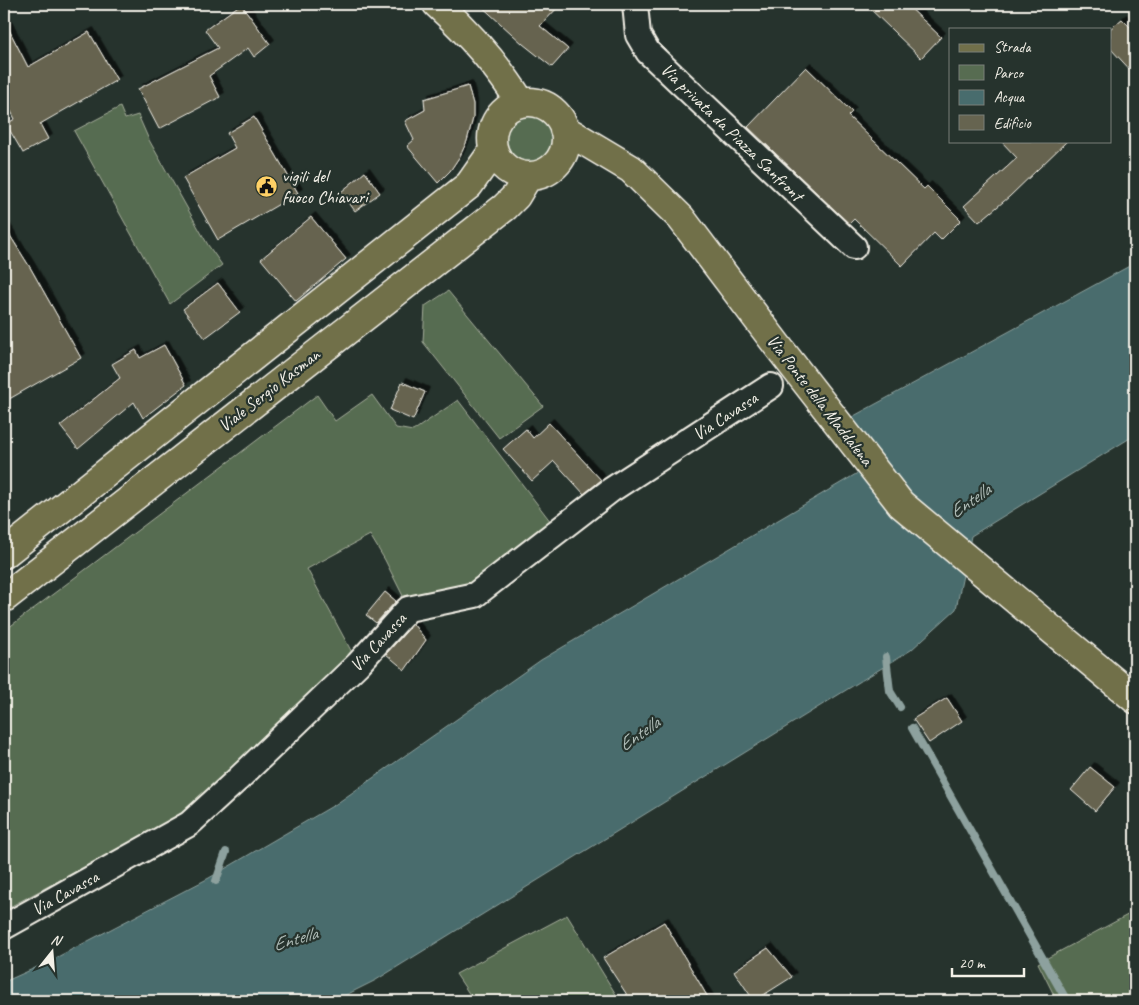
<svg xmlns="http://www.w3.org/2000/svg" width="1139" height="1005" font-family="Caveat,sans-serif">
<defs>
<filter id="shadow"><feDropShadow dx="4.5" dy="-4.5" stdDeviation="0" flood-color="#0009"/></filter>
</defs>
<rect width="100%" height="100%" fill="#26332d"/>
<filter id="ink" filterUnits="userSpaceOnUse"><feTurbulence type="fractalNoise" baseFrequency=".02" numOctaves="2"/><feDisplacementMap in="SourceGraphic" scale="10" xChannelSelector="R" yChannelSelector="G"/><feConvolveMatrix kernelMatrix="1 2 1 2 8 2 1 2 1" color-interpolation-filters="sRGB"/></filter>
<g filter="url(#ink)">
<path fill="#576c51" stroke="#a6ae9c" d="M 120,107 L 125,119 L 138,115 L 149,140 L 208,245 L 222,265 L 170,304 L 74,131 Z
M504 140a25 25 0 1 1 50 0a25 25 0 1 1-50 0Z
M 448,291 L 543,406 L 499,438 L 423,342 L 425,306 Z
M 317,395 L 335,421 L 372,395 L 396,428 L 413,431 L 458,400 L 554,526 L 462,592 L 405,600 L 385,560 L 370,535 L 307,569 L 355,658 L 179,816 L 4,910 L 4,631 Z
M 1135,911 L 1135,1001 L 1057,1001 L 1038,963 Z
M 567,915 L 620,1001 L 474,1001 L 456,974 Z"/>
<path fill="#486c6d" stroke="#8da19e" d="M 1135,263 L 1135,435 L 971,536 L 956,609 L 911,650 L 376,980 L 334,1001 L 4,1001 L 4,982 L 44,964 L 209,878 L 336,804 L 541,660 L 878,461 L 852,417 Z"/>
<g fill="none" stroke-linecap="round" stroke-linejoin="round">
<path stroke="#8da19e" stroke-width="8" d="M 886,657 L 890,691 L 900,707
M 912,728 L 1067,1001
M 216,881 L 226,852"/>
</g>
<path fill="#666450" stroke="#f4f1e8" filter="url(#shadow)" d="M 241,4 L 270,44 L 254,57 L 248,48 L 209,76 L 220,97 L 159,129 L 138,89 L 218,48 L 205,30 Z
M 479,4 L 561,4 L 540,26 L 568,49 L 552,67 L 523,44 Z
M 865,4 L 906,4 L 941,37 L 921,58 Z
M 1122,19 L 1135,32 L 1135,75 L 1110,48 L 1110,29 Z
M 4,20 L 28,67 L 89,32 L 117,80 L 40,124 L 48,139 L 23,153 L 6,124 L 15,119 L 4,98 Z
M 806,67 L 852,112 L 848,116 L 924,189 L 927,186 L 961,220 L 941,240 L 934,233 L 902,266 L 854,219 L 849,224 L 748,127 Z
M 468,86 L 473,104 L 473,118 L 467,141 L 460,156 L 450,171 L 438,183 L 407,146 L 414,140 L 405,121 L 425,110 L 424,99 Z
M 254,117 L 298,193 L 218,240 L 183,178 L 235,148 L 227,133 Z
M 1001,141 L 1067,141 L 1009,197 L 979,222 L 964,206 L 1017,158 Z
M 365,172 L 380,193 L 355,211 L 341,192 Z
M 311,217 L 346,259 L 296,301 L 261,259 Z
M 4,226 L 31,269 L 81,358 L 4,402 Z
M 218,283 L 240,312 L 205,338 L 183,309 Z
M 164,345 L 186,385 L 143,418 L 134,402 L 78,449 L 60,426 L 120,378 L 112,364 L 136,350 L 140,358 Z
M 402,382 L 425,392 L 413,420 L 390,410 Z
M 549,423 L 601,480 L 584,494 L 554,461 L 532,481 L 503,449 L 526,429 L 533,438 Z
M 385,592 L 396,601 L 376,623 L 366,615 Z
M 413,624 L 426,640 L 405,670 L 386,654 Z
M 947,698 L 962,721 L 929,743 L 913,719 Z
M 1090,767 L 1115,787 L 1095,811 L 1071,790 Z
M 664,922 L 710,1001 L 631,1001 L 603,958 Z
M 768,948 L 792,977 L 754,1001 L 734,971 Z"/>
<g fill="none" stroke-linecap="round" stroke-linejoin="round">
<defs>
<path id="minor" d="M 635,4 L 638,35 L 648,52 L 854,247
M 4,927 L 189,824 L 237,780 L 358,664 L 408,609 L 475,595 L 611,490 L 771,386"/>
<path id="major" d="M 437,4 C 469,33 498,66 521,103
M492 139a37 37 0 1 1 74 0a37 37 0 1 1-74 0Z
M 564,129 L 631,169 L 681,218 L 780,349 L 901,504 L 1135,699
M 4,554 L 469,185 L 493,151
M 4,598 L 505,207 L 516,196 L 528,176"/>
</defs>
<use href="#minor" stroke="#f4f1e8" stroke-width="28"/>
<use href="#major" stroke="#f4f1e8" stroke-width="31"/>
<use href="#minor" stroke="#26332d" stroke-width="24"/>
<use href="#major" stroke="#71704a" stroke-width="28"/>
</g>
</g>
<defs>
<symbol id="civic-disc" viewBox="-11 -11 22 22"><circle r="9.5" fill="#ffd166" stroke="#26332d"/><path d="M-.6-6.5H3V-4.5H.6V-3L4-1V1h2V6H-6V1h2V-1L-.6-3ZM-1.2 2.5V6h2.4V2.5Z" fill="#111"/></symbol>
</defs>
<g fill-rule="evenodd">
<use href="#civic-disc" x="254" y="174" width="25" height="25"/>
</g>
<g text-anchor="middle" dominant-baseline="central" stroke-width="4.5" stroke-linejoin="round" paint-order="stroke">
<g font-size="18" fill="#f4f1e8" stroke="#26332d">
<text transform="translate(732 132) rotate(44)">Via privata da Piazza Sanfront</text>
<text transform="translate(269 390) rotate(-38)">Viale Sergio Kasman</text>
<text transform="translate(820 400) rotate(52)">Via Ponte della Maddalena</text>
<text transform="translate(725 416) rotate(-33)">Via Cavassa</text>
<text transform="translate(378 642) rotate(-47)">Via Cavassa</text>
<text transform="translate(65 893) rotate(-29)">Via Cavassa</text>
</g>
<g font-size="18" fill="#f4f1e8" stroke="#26332d" text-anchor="start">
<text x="282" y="176">vigili del<tspan x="282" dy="21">fuoco Chiavari</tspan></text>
</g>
<g font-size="19" font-style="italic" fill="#afbcb7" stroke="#26332d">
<text transform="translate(970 501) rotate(-35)">Entella</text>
<text transform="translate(639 734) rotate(-35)">Entella</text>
<text transform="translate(295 939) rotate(-16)">Entella</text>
</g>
</g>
<rect width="1139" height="1005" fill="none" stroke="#26332d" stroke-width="20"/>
<rect x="10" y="10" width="1119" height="985" fill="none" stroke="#f4f1e8" stroke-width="2" filter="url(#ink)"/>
<rect x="949" y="28" width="162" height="115" fill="#26332d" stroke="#787f78"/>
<rect x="959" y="44" width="25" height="8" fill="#71704a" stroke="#787f78"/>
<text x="994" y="52" font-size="15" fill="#f4f1e8">Strada</text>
<rect x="959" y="65" width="25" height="15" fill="#576c51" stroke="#787f78"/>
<text x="994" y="78" font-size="15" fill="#f4f1e8">Parco</text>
<rect x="959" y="90" width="25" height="15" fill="#486c6d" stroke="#787f78"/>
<text x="994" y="102" font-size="15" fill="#f4f1e8">Acqua</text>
<rect x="959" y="115" width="25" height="15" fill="#666450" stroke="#787f78"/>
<text x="994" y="128" font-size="15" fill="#f4f1e8">Edificio</text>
<g transform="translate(52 952) rotate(17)" stroke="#26332d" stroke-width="4" paint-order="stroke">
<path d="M0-4L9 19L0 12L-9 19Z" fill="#f4f1e8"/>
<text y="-8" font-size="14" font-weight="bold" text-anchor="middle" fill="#f4f1e8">N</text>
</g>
<path d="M952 968v8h72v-8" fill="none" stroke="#f4f1e8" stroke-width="2.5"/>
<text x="959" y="968" font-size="15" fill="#f4f1e8" stroke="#26332d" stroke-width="4" paint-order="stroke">20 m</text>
</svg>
